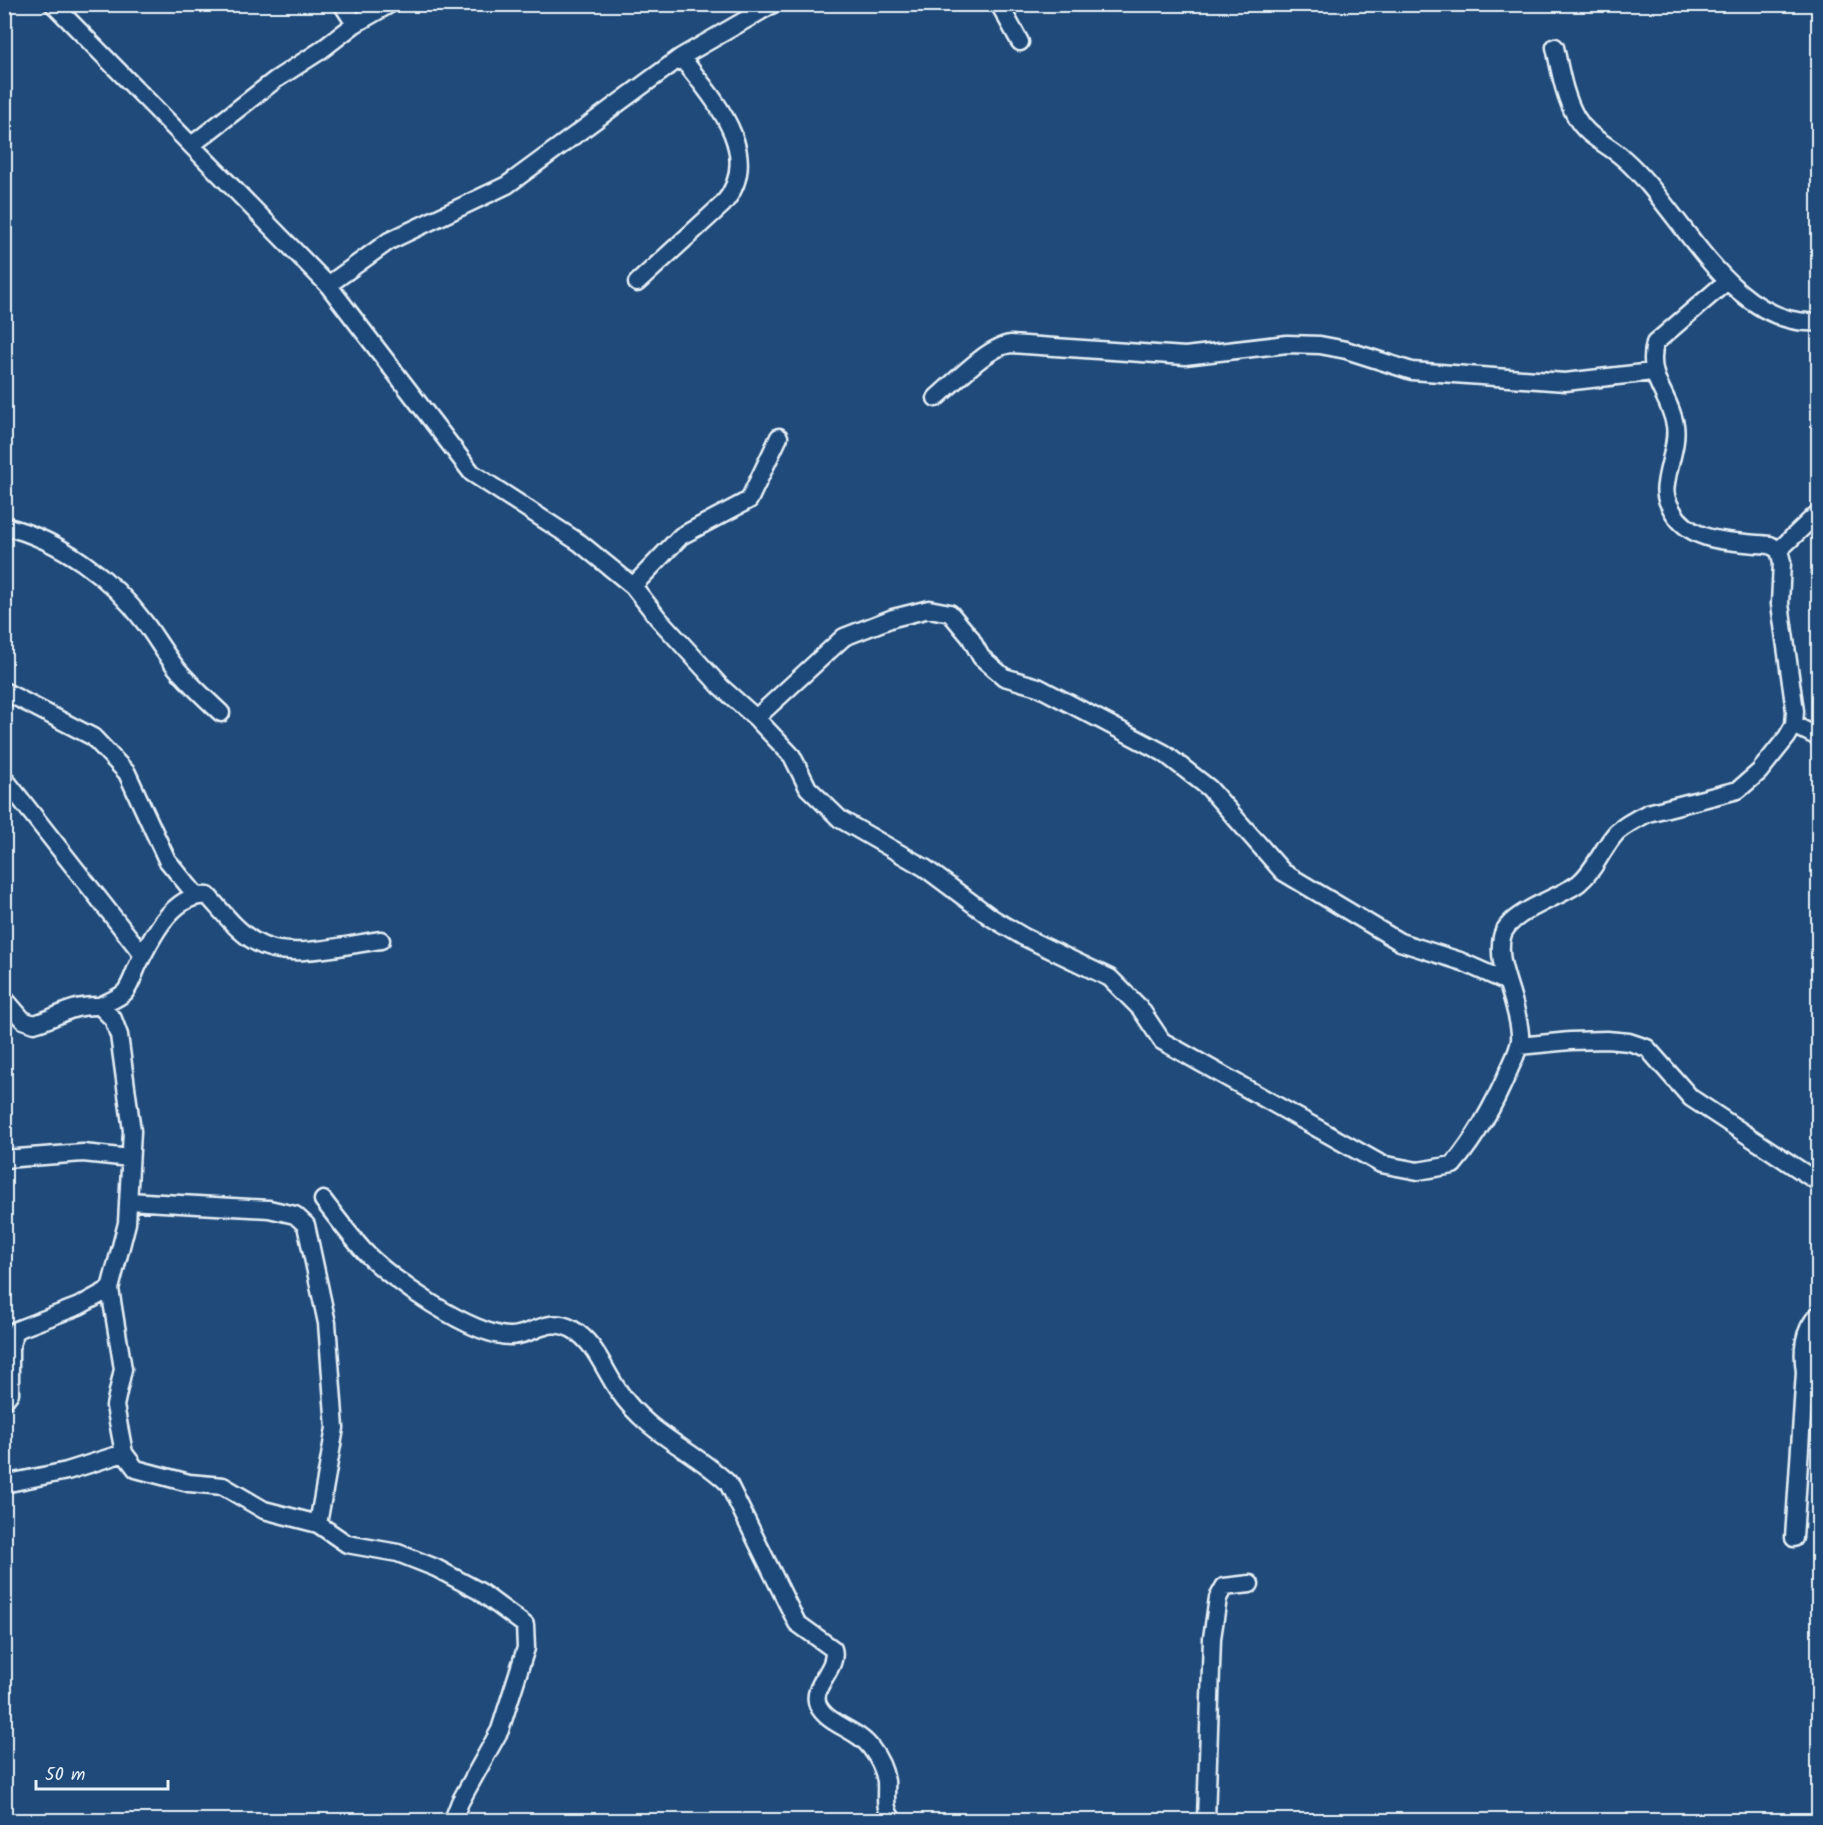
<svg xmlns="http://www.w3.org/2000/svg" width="1823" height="1825" font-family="Kalam,sans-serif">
<rect width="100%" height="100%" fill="#1f4a7a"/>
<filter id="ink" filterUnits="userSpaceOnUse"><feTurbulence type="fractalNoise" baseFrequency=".0167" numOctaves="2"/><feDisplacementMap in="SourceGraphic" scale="12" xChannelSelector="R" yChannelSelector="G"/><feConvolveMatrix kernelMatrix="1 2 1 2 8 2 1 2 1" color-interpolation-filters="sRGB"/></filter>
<g filter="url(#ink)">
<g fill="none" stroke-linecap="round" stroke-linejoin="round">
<defs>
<path id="minor" d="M 53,4 L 328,285 L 472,473 L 580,543 L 633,586
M 342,4 L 355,24
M 999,4 L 1020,42
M 1555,47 C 1560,70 1564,96 1576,117 C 1587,137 1606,143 1623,158 C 1681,208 1730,328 1818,322
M 193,144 L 275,80 L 320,51 L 355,24 L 390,4
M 637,283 L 723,204 C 766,154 711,96 681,57
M 328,285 L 389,241 L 507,185 L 681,57 L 773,4
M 936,398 C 955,382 988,346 1011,344 L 1185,356 L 1287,344 L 1320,345 L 1346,350 L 1412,371 L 1565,382 L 1652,372
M 779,437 L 749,500 L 681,536 L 633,586 L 658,618 L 721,687 L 756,718 L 792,756 L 808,788 L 840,819 L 925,868 L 992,918 L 1024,937 L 1110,978 L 1140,1008 L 1162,1041 L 1381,1164 L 1418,1171 L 1453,1165 C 1478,1135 1494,1105 1509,1070 C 1513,1061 1519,1050 1520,1040 C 1521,1029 1517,1015 1514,1004 C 1509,983 1497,960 1502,937 C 1507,912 1560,898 1579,883 C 1596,869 1602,848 1617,832 C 1626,824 1638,818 1648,813 L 1738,790 L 1759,772 L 1787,737 L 1794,725 L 1795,711 L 1780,604 L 1782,562 L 1779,550 L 1770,545 C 1734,541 1691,545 1672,510 C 1667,501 1664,494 1666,484 C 1668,465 1678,444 1675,425 C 1669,392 1646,380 1655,343 L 1727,281
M 4,526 C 60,540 111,577 145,623 C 157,639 166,656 179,671 C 192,686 207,700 221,713
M 1779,550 L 1818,513
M 4,691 L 93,737 L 127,773 L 167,860 L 195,894
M 756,718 L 844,637 L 893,618 L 929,609 L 950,613 L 970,637 L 981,657 L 1004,677 L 1038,687 L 1164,753 L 1209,788 L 1283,872 L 1400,942 L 1460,961 L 1505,981
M 1794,725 L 1818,737
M 4,778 L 143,955
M 4,998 L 23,1020 L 34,1024 C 62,1016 68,1005 100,1006 L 113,1019 L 119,1035 L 132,1131 L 127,1223 L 110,1289 L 123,1369 L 115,1406 L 124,1453 L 136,1469 L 189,1483 L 223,1486 L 264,1510 L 318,1524 L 347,1544 L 398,1553 L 436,1568 L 479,1591 L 525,1625 L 526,1648 L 500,1730 L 460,1802 L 453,1820
M 100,1006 C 108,1002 119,998 125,992 C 130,986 134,974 137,967 C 150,940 173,892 208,896 C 222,911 236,930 254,941 C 286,962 344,945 381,940
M 1519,1046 L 1570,1041 L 1607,1040 L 1629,1042 L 1647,1048 L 1691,1098 L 1818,1182
M 4,1159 L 83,1153 L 130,1158
M 323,1200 C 336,1217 349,1234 363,1250 C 388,1278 473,1337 511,1336 C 534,1335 548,1316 572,1329 C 595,1342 603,1368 618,1390 C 648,1435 691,1448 728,1483 L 797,1623 L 833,1649 C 839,1668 810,1686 818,1705 C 827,1725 858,1729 871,1748 C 878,1757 884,1769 886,1781 C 887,1796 883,1808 893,1820
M 128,1201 L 269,1209 L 295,1215 L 306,1225 L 327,1323 L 335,1428 L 318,1524
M 1805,1372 L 1818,1394
M 4,1401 L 10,1393 L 10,1348 L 16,1330 L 79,1306 L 110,1289
M 4,1484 L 67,1471 L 124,1453
M 1794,1538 L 1805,1372 C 1802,1350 1803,1331 1818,1315
M 1206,1820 L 1212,1638 L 1218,1598 L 1224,1587 L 1250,1584"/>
</defs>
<use href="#minor" stroke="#e8f1f8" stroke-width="21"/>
<use href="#minor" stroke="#1f4a7a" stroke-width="16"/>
</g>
</g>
<rect width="1823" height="1825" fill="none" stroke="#1f4a7a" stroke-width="24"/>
<rect x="12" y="12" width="1799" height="1801" fill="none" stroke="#e8f1f8" stroke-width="2" filter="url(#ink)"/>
<path d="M36 1780v9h132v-9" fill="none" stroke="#e8f1f8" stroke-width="3"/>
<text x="45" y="1780" font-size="18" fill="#e8f1f8" stroke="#1f4a7a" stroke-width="4.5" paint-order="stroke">50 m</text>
</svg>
